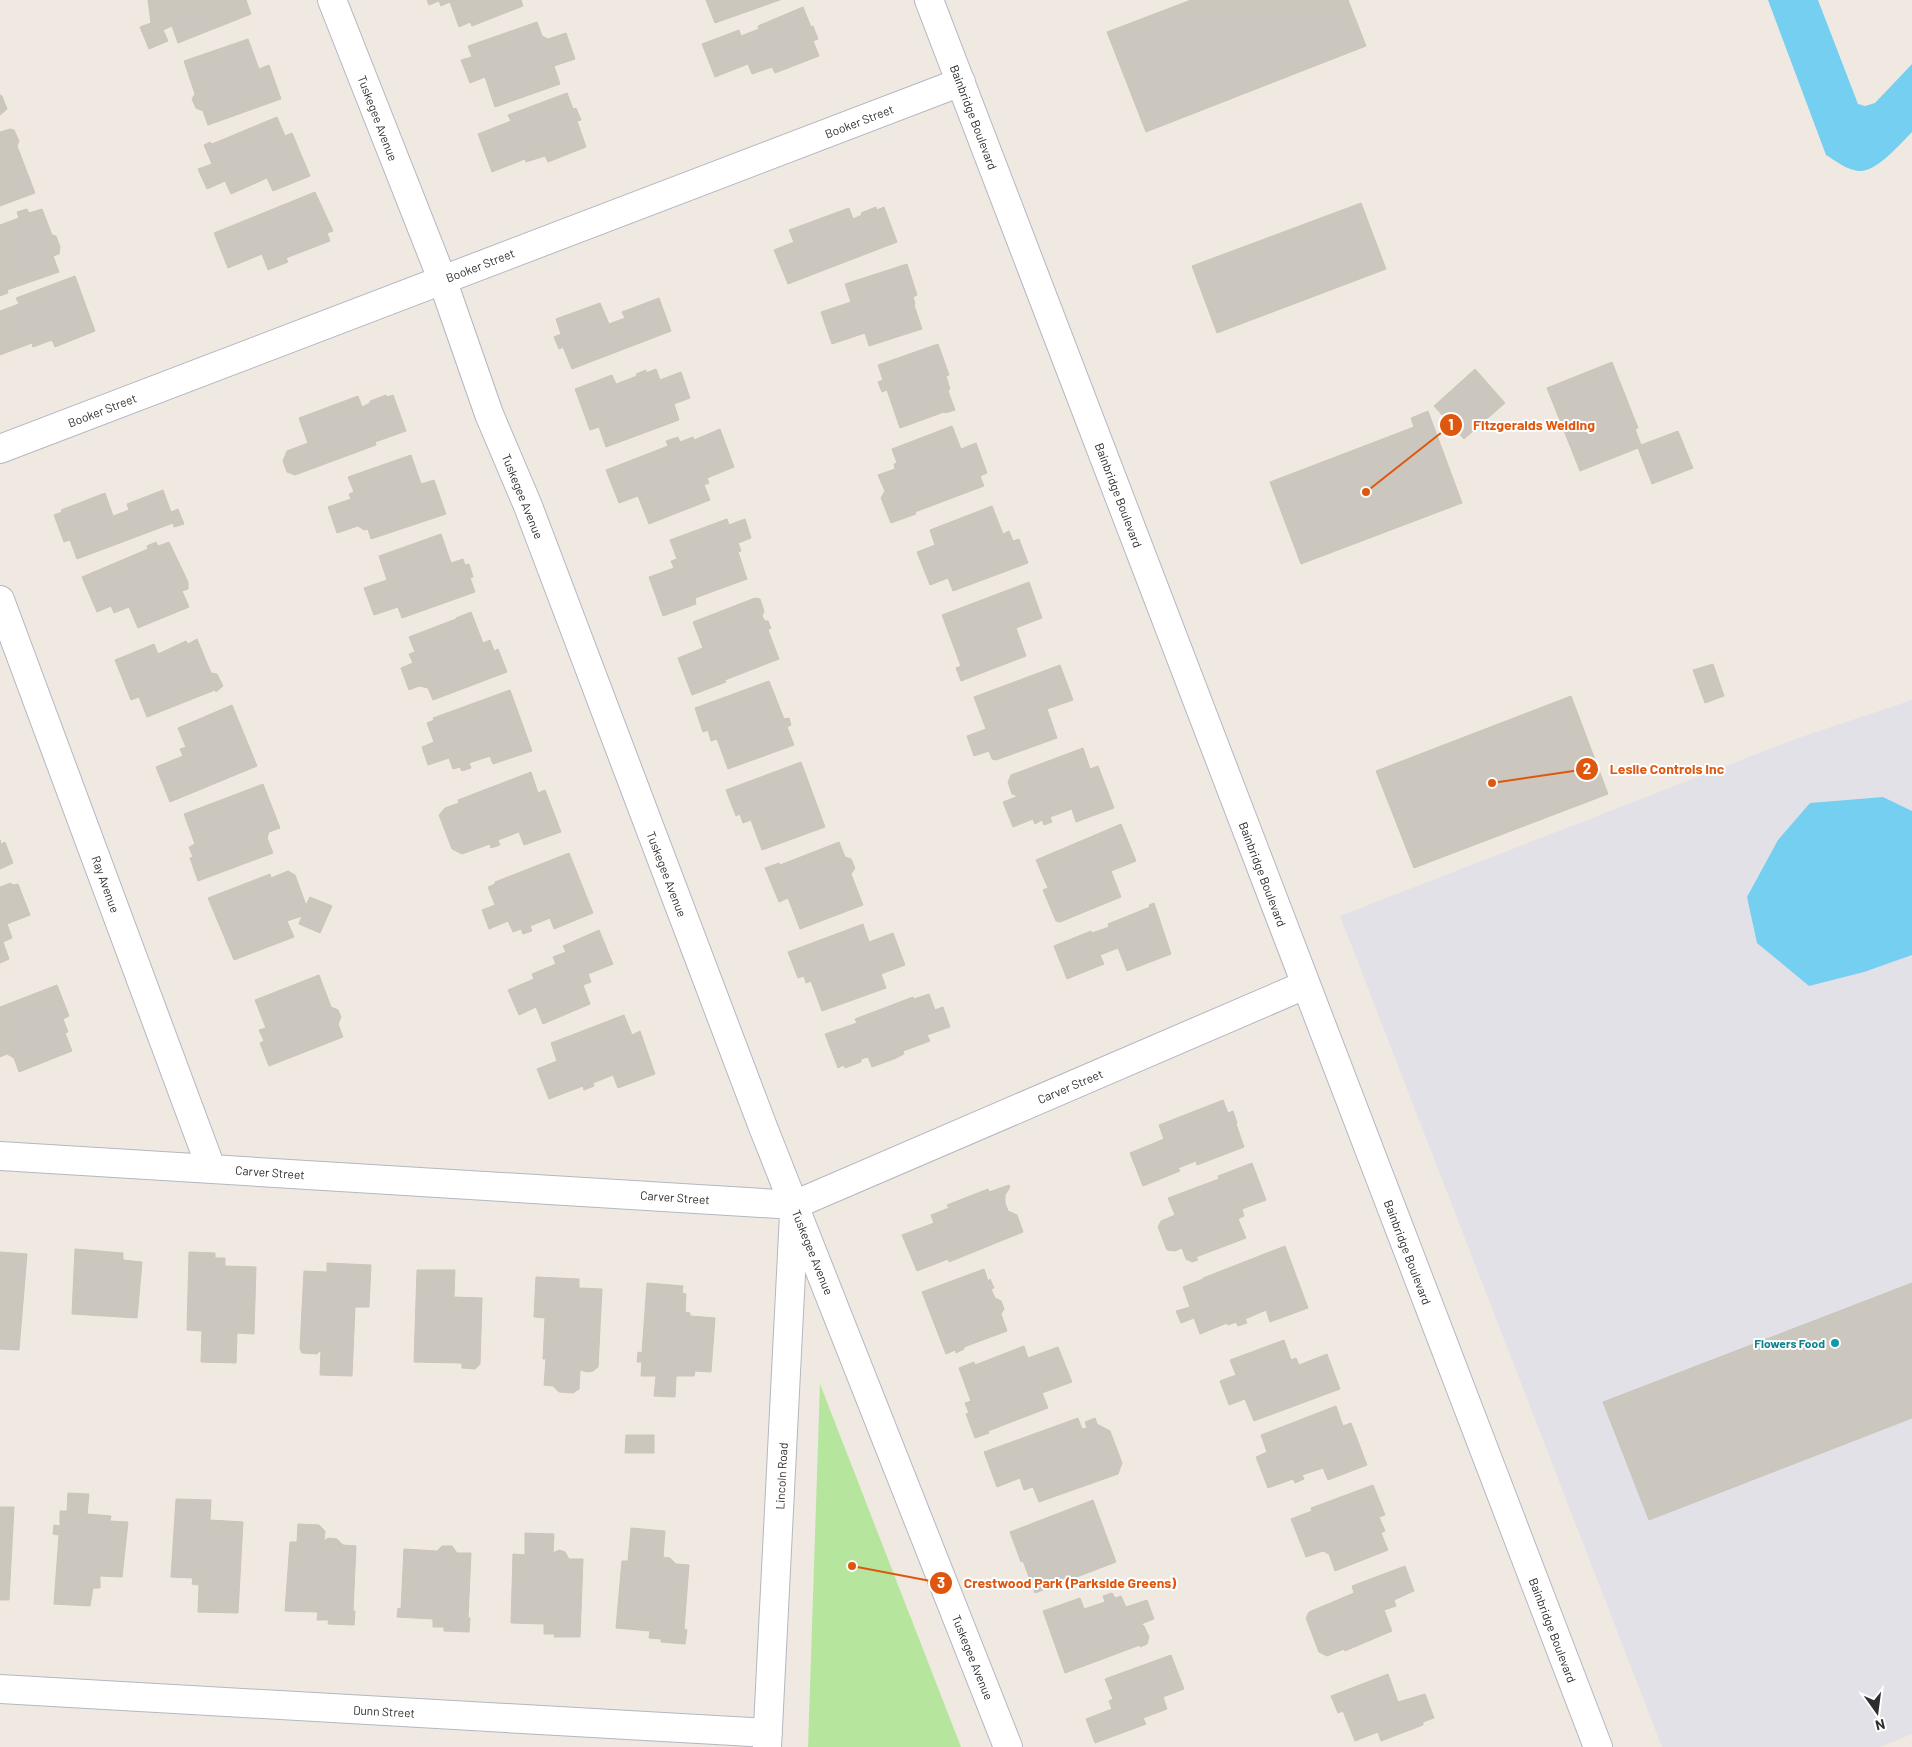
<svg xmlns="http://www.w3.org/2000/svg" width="1912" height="1747" font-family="Barlow,sans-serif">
<rect width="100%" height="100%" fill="#efe9e1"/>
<path fill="#e3e1e8" d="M 1912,700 L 1912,1734 L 1880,1747 L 1662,1747 L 1340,916 L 1798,738 Z"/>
<path fill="#b6e59e" d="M 820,1384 L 961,1747 L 808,1747 Z"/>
<path fill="#75cff0" d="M 1768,0 L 1818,0 L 1858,104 L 1865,106 L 1875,103 L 1912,64 L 1912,132 C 1900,144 1879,169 1862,171 C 1849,172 1836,161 1826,155 Z
M 1883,797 L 1912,811 L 1912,955 L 1864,972 L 1809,986 L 1757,943 L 1747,897 L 1778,840 L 1810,803 Z"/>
<path fill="#cbc7bf" stroke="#cbc5ba" d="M 148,0 L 246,0 L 251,14 L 178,43 L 172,26 L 163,30 L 168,41 L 149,49 L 140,27 L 151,23 Z
M 427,0 L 521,0 L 523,6 L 472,26 L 470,22 L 459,27 L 450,2 L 441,6 L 439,1 L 429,5 Z
M 706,0 L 780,0 L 715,23 Z
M 1191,0 L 1348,0 L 1366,46 L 1146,132 L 1107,32 Z
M 803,7 L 811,27 L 813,26 L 818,39 L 813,41 L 819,56 L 775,73 L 772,67 L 752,74 L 748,64 L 715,77 L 702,44 L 739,30 L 741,36 L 759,29 L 758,26 Z
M 537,22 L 542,36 L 548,39 L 566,33 L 575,59 L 554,66 L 560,84 L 495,107 L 485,77 L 470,83 L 461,60 L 472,57 L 468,46 Z
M 248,39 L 259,69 L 269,65 L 281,99 L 208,125 L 203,111 L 196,108 L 192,99 L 195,94 L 184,61 Z
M 567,93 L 573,109 L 576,108 L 581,120 L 577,121 L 586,147 L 548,162 L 545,156 L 526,162 L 525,159 L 492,172 L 478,134 L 511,121 L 508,115 Z
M 0,95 L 2,96 L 7,109 L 0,115 Z
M 277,117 L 285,136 L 292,133 L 310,176 L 273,191 L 267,178 L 231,194 L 225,181 L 207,189 L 198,169 L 212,164 L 204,145 L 210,142 L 212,144 Z
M 10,129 L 14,130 L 19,141 L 17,146 L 35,193 L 0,206 L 0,132 Z
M 315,192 L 333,231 L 327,233 L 330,241 L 286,258 L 288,262 L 268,270 L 262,254 L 228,268 L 214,233 Z
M 1361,203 L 1386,269 L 1217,333 L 1192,266 Z
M 876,207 L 877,210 L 884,207 L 897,242 L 788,284 L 774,250 L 794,242 L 789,230 L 849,208 L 853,219 L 862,215 L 861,213 Z
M 27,209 L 29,213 L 42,209 L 52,235 L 56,236 L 60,247 L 59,254 L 53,256 L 59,272 L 7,290 L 8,293 L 0,296 L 0,225 L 19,218 L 17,212 Z
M 907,264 L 917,295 L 913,297 L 915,304 L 914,305 L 922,329 L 869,346 L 865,333 L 832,344 L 821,312 L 851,302 L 845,284 Z
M 75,276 L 95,331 L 55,347 L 52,340 L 33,347 L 32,343 L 0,355 L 0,311 L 19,304 L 16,298 Z
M 659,298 L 671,331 L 572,369 L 563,347 L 559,349 L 554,337 L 561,334 L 556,319 L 600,303 L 609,324 L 625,318 L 622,312 Z
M 938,344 L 949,375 L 946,376 L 950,389 L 948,391 L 955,410 L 945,413 L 944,412 L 900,428 L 887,390 L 882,392 L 878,382 L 883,380 L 878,365 Z
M 1612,362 L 1638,428 L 1635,429 L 1641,445 L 1678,431 L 1693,468 L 1652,484 L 1638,448 L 1580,471 L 1547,388 Z
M 656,369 L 660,380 L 681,372 L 690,398 L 674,404 L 679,420 L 606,447 L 599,427 L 590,430 L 575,389 L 612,375 L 616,384 L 637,376 L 636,374 L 646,370 L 646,373 Z
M 1475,369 L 1505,403 L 1464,439 L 1434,406 Z
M 386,395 L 387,397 L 393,395 L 406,431 L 375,442 L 376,445 L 295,475 L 287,472 L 283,461 L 287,451 L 308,443 L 299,418 L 358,396 L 362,407 L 370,403 L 370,401 Z
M 1428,411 L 1462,503 L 1301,564 L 1270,482 L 1414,427 L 1411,418 Z
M 952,426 L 961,449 L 976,443 L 987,473 L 980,476 L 984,486 L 915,512 L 916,514 L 891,523 L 881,498 L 885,491 L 878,475 L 895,469 L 894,464 L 897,463 L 892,449 Z
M 720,429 L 734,467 L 707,478 L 709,483 L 704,485 L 710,500 L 649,524 L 638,496 L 619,503 L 606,470 L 668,446 L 666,441 L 678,437 L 680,442 L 693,437 L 694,440 Z
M 411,455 L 421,484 L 434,480 L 446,514 L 371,539 L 368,529 L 364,530 L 358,526 L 337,533 L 328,507 L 351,499 L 349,494 L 354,492 L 348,477 Z
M 163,490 L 171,512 L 178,509 L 184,524 L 174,527 L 173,523 L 77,559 L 70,540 L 64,542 L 54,515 L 62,512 L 61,510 L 105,493 L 113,516 L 129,510 L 127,504 Z
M 992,506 L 1003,534 L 1009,531 L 1013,541 L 1019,539 L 1028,563 L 953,591 L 948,578 L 930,585 L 917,552 L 935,545 L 930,530 Z
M 727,519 L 729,525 L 745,519 L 751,538 L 738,543 L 741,551 L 738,552 L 747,579 L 695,598 L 696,604 L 663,616 L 649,577 L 674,568 L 671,561 L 677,559 L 670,540 Z
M 441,534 L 451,563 L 463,559 L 465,565 L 469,564 L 473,577 L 470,578 L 475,592 L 402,618 L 398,607 L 374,615 L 364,588 L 387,580 L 379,556 Z
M 156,542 L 158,546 L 169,542 L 188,582 L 188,589 L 182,591 L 189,607 L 138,628 L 129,607 L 114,613 L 111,606 L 97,612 L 82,577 L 148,549 L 147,546 Z
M 1029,582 L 1042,618 L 1016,628 L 1026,656 L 961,681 L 956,668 L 961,666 L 942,615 Z
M 755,598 L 760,599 L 764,611 L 762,616 L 765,621 L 768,621 L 771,628 L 768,630 L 779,659 L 725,680 L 726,682 L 692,695 L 678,658 L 703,648 L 693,622 Z
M 471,612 L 483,643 L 490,640 L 494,651 L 498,649 L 507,672 L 433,700 L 428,688 L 419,686 L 409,690 L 401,668 L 413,663 L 409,654 L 415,652 L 409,637 L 456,619 L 456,618 Z
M 197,639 L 211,673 L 217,674 L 223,686 L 216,692 L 215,690 L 147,717 L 139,697 L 131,700 L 115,660 L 154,644 L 158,654 L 186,641 L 188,644 Z
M 1713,664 L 1724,696 L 1705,703 L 1693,670 Z
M 1060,665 L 1073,700 L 1047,709 L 1057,738 L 996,760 L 992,759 L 989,751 L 974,756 L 967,736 L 986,729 L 974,697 Z
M 769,681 L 784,719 L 789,718 L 791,725 L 787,727 L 794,745 L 728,769 L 717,739 L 711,741 L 708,730 L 703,732 L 695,708 Z
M 510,690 L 532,751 L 493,764 L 490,756 L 469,763 L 471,768 L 462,771 L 460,767 L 453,769 L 449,758 L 428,765 L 422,747 L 434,742 L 427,723 L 434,720 L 433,718 Z
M 1571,696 L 1608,794 L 1414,868 L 1376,771 Z
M 232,705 L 257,766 L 170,802 L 156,767 L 183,756 L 180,749 L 186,747 L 178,728 Z
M 1083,748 L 1090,769 L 1098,766 L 1114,808 L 1076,822 L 1072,809 L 1050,817 L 1052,822 L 1044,825 L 1042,820 L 1035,824 L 1033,819 L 1013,827 L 1003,802 L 1018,796 L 1012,794 L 1008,782 L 1011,775 Z
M 801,762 L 825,827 L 762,850 L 751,820 L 743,823 L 740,814 L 736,816 L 726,790 Z
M 531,772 L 538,793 L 545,790 L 561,832 L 524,845 L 519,832 L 498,840 L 500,845 L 491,848 L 490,844 L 462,854 L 452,849 L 439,815 L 445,808 L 459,803 L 458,800 Z
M 263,784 L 280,828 L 269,832 L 267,838 L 273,853 L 198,881 L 190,858 L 193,857 L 189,847 L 195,844 L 184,814 Z
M 1121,824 L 1136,861 L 1111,871 L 1121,897 L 1060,922 L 1056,921 L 1043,890 L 1048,888 L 1036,860 Z
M 0,840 L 1,844 L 5,842 L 13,863 L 0,869 Z
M 839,842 L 845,857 L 851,859 L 855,868 L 851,874 L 863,905 L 800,929 L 788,898 L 779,902 L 765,868 L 779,863 L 780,865 Z
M 569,853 L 593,913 L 554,929 L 550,918 L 530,926 L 532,931 L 523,934 L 521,929 L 513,932 L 508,921 L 489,929 L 482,910 L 495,905 L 488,887 L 495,884 L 495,882 Z
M 288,871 L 295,875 L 306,905 L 310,897 L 332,906 L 320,933 L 299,924 L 302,916 L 287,921 L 294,937 L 234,960 L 208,898 L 270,874 L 271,878 Z
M 11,883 L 12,885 L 18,884 L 30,915 L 7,924 L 12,938 L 3,942 L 9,959 L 0,963 L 0,887 Z
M 1154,903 L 1171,954 L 1127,971 L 1118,948 L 1100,955 L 1104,964 L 1067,979 L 1054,946 L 1091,931 L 1092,933 L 1109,927 L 1108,924 L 1150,907 L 1149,905 Z
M 863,924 L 869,942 L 893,933 L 905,965 L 881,974 L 886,988 L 822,1011 L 811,981 L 806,983 L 804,976 L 798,978 L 788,952 Z
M 599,930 L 613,964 L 588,974 L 591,982 L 583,985 L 590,1004 L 543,1024 L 536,1007 L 519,1015 L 508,990 L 534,979 L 532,974 L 556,964 L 553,957 L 566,952 L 563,946 Z
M 319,975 L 331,1007 L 338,1010 L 341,1017 L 338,1024 L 343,1037 L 269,1066 L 260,1043 L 264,1041 L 259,1030 L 266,1028 L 255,1000 Z
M 57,985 L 69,1016 L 63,1019 L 68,1032 L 65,1033 L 72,1051 L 19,1072 L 14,1058 L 7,1054 L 0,1057 L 0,1007 Z
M 929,994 L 935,1010 L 943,1007 L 950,1027 L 927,1035 L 930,1041 L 903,1051 L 904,1054 L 894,1059 L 872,1067 L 868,1057 L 861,1059 L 861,1062 L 845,1068 L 844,1065 L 838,1068 L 825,1034 L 857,1023 L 855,1019 L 913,997 L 914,999 Z
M 624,1015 L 632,1035 L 640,1031 L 655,1074 L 618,1088 L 613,1075 L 593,1083 L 594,1086 L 584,1090 L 583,1086 L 549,1099 L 537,1069 L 557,1061 L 551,1043 Z
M 1223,1100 L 1228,1113 L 1233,1111 L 1237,1123 L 1236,1124 L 1244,1147 L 1197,1165 L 1196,1161 L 1178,1168 L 1180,1171 L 1143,1186 L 1130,1153 L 1164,1139 L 1159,1125 Z
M 1252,1163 L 1266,1200 L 1242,1209 L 1244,1216 L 1238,1219 L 1246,1238 L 1196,1257 L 1198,1260 L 1192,1262 L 1186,1259 L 1182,1248 L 1175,1251 L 1167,1250 L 1158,1227 L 1161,1221 L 1175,1215 L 1168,1198 L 1219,1179 L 1218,1176 Z
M 1009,1185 L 1010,1187 L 1005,1195 L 1005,1203 L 1008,1211 L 1017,1215 L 1023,1232 L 949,1262 L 948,1259 L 917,1271 L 902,1235 L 934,1223 L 931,1215 L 949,1208 L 947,1205 L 988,1189 L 989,1192 Z
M 1285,1246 L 1308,1308 L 1270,1322 L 1266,1310 L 1245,1319 L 1247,1323 L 1238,1326 L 1236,1322 L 1228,1325 L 1227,1323 L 1200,1334 L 1194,1318 L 1181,1323 L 1176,1311 L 1190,1307 L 1183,1287 L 1203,1279 L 1203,1278 Z
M 75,1249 L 123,1253 L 123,1260 L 142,1262 L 137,1318 L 72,1314 Z
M 0,1252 L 27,1254 L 19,1350 L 0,1349 Z
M 189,1252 L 215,1253 L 215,1258 L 225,1258 L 225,1266 L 256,1267 L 254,1334 L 237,1333 L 236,1363 L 201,1362 L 202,1331 L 187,1330 Z
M 327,1263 L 371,1265 L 369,1307 L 355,1307 L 352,1376 L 320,1375 L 321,1350 L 317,1354 L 302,1353 L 300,1349 L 304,1271 L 327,1272 Z
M 984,1269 L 988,1281 L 990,1279 L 994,1288 L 991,1289 L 995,1298 L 1001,1301 L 1004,1309 L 1001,1314 L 1007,1331 L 964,1347 L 964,1349 L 956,1353 L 955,1350 L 946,1354 L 922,1292 Z
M 417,1270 L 455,1270 L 454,1297 L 482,1298 L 480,1364 L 475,1369 L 462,1368 L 462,1363 L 414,1362 Z
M 536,1277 L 579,1279 L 579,1288 L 602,1289 L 598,1367 L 593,1371 L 587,1372 L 580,1370 L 579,1389 L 573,1393 L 559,1392 L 553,1386 L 544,1385 L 546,1359 L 543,1359 L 545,1318 L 534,1317 Z
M 647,1283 L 683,1286 L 682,1293 L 686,1294 L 685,1312 L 690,1313 L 690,1316 L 715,1318 L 711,1372 L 695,1371 L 694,1376 L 676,1376 L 675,1397 L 654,1396 L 656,1376 L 641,1376 L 642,1362 L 637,1362 L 638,1352 L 642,1353 Z
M 1912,1283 L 1912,1418 L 1649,1520 L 1603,1402 Z
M 1284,1340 L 1291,1360 L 1296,1358 L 1299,1365 L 1327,1354 L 1340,1389 L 1254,1421 L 1245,1399 L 1229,1405 L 1220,1381 L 1236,1375 L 1230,1360 Z
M 1024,1346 L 1028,1358 L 1058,1347 L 1072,1382 L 1042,1393 L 1048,1408 L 988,1431 L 989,1433 L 975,1438 L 966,1414 L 969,1413 L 965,1403 L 971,1401 L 959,1368 L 974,1362 L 975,1365 Z
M 1336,1406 L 1343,1426 L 1351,1423 L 1367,1465 L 1328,1480 L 1323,1468 L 1302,1475 L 1304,1479 L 1295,1483 L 1293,1479 L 1268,1488 L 1256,1457 L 1267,1452 L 1261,1435 Z
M 1078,1418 L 1082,1429 L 1087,1428 L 1085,1422 L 1095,1418 L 1097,1424 L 1110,1431 L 1122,1463 L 1118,1474 L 1039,1502 L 1033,1487 L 1024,1490 L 1020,1478 L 997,1487 L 984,1452 Z
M 626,1435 L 654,1435 L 654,1453 L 625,1453 Z
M 1373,1485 L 1385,1515 L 1379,1517 L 1385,1531 L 1381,1533 L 1388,1550 L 1335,1571 L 1329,1554 L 1323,1551 L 1306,1557 L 1291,1519 L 1312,1511 L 1311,1508 Z
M 68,1493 L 89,1494 L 87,1514 L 111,1516 L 110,1521 L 128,1522 L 122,1577 L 100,1576 L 100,1588 L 93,1588 L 90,1606 L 54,1604 L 59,1535 L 53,1534 L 54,1525 L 60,1526 L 60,1511 L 67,1511 Z
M 176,1499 L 211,1500 L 210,1520 L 243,1522 L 238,1613 L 198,1612 L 199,1585 L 192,1584 L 193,1578 L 171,1577 Z
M 1093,1500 L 1116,1562 L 1035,1593 L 1023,1561 L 1021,1562 L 1010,1532 Z
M 0,1507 L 14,1507 L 9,1600 L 0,1600 Z
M 298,1524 L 319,1525 L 325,1531 L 324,1541 L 328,1538 L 337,1539 L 343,1545 L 356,1546 L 353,1611 L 355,1611 L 354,1625 L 328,1624 L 329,1620 L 317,1620 L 318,1612 L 285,1611 L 290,1542 L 297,1542 Z
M 631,1528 L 665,1531 L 663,1557 L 670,1558 L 676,1564 L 689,1565 L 684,1629 L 687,1630 L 685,1644 L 661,1642 L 661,1639 L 649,1638 L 650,1631 L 616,1628 L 622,1561 L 628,1561 Z
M 525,1533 L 554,1534 L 553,1553 L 559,1550 L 565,1552 L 569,1559 L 583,1559 L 580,1637 L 554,1637 L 555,1634 L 544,1634 L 544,1624 L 511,1623 L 513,1554 L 525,1555 Z
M 442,1546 L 452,1546 L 457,1553 L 471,1553 L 468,1618 L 470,1618 L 469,1632 L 444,1631 L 444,1627 L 433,1627 L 433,1619 L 397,1617 L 398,1608 L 401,1609 L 404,1549 L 437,1551 Z
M 1405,1566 L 1414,1591 L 1394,1600 L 1396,1606 L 1384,1610 L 1392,1631 L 1345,1651 L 1344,1649 L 1327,1656 L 1319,1652 L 1306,1618 L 1309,1612 L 1354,1593 L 1352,1586 Z
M 1112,1593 L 1115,1598 L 1121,1596 L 1126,1607 L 1147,1600 L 1154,1619 L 1141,1624 L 1144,1626 L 1149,1637 L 1147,1644 L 1140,1647 L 1140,1645 L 1065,1673 L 1043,1611 L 1080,1598 L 1084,1609 L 1105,1602 L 1103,1596 Z
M 1171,1655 L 1184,1689 L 1163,1697 L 1167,1709 L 1143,1718 L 1146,1724 L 1095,1743 L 1086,1719 L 1112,1709 L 1109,1701 L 1113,1699 L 1105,1679 Z
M 1388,1674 L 1398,1702 L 1425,1694 L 1434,1718 L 1423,1722 L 1423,1725 L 1381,1741 L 1378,1732 L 1355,1741 L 1343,1711 L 1338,1713 L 1331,1696 Z"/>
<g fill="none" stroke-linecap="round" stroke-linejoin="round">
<defs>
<path id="street" d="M 332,0 L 442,279 L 489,414 L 528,506 L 763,1127 L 1008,1747
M 0,600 L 211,1168
M 0,1156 L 794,1205 L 1305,985
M 0,1689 L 768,1733
M 767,1747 L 794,1214"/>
<path id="secondary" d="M 929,0 L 1598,1747
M 0,449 L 961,82"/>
</defs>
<use href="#street" stroke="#b4b7c1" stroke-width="30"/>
<use href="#secondary" stroke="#b4b7c1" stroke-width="30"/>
<use href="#street" stroke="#fff" stroke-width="28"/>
<use href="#secondary" stroke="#fff" stroke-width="28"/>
</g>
<circle fill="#0f9aa8" stroke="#fff" stroke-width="2" cx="1835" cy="1343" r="5"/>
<g text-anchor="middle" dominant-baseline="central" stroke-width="4" stroke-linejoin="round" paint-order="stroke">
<g font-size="12" fill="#2e2e2e" stroke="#fff">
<text transform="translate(974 117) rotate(69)">Bainbridge Boulevard</text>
<text transform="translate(378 118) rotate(69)">Tuskegee Avenue</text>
<text transform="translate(859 121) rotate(-21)">Booker Street</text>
<text transform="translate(480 265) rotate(-21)">Booker Street</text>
<text transform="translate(102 410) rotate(-21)">Booker Street</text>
<text transform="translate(1119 495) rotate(69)">Bainbridge Boulevard</text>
<text transform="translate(523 496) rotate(68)">Tuskegee Avenue</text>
<text transform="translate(667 874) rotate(69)">Tuskegee Avenue</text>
<text transform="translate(1263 874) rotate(69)">Bainbridge Boulevard</text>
<text transform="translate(106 884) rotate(70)">Ray Avenue</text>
<text transform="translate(1070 1086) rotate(-23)">Carver Street</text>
<text transform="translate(270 1172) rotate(4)">Carver Street</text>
<text transform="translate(675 1197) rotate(4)">Carver Street</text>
<text transform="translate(813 1252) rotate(68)">Tuskegee Avenue</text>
<text transform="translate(1408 1252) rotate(69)">Bainbridge Boulevard</text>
<text transform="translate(781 1476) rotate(-87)">Lincoln Road</text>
<text transform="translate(1553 1630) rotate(69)">Bainbridge Boulevard</text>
<text transform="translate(973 1657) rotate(68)">Tuskegee Avenue</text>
<text transform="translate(384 1711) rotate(3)">Dunn Street</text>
</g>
<g font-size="12" font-weight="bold" fill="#0d838f" stroke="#fff" text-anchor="end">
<text x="1825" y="1343">Flowers Food</text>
</g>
</g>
<path fill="none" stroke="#df570e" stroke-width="2" d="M1366 492L1451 425M1492 783L1587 769M852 1566L941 1583"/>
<g fill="#df570e" stroke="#fff" stroke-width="2">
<circle cx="1366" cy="492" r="5"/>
<circle cx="1492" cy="783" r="5"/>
<circle cx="852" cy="1566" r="5"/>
<circle cx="1451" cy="425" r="12"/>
<circle cx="1587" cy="769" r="12"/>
<circle cx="941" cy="1583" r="12"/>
</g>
<g font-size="15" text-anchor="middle" font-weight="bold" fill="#fff">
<text x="1451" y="430">1</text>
<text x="1587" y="774">2</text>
<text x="941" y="1588">3</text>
</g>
<g font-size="14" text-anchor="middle" font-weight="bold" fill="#df570e" stroke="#fff" stroke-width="4" stroke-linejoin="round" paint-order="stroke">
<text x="1534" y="430">Fitzgeralds Welding</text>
<text x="1667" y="774">Leslie Controls Inc</text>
<text x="1070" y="1588">Crestwood Park (Parkside Greens)</text>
</g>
<g transform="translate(1877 1712) rotate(166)" stroke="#ffffff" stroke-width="4" paint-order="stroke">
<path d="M0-4L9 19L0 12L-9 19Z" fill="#2e2e2e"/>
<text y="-8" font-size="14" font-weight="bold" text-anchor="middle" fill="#2e2e2e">N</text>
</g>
</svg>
